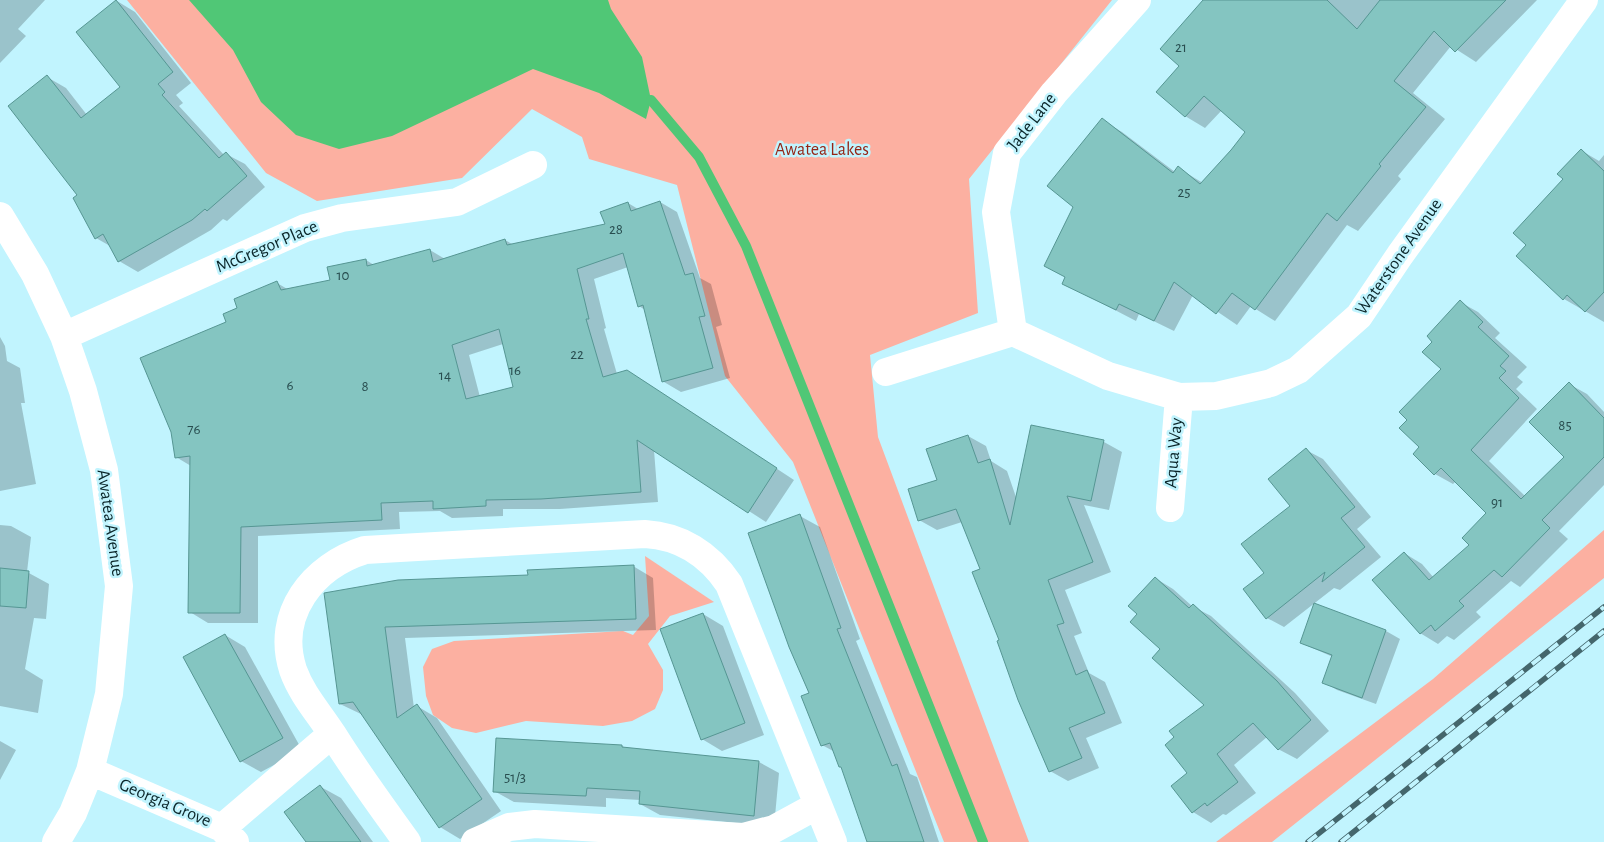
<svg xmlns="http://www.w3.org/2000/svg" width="1604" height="842" font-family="'Alegreya Sans',sans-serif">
<rect width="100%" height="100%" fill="#c1f4fe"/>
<path fill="#fcb0a1" d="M 127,0 L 1112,0 L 969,179 L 978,313 L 870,355 L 878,437 L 1029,842 L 944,842 L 793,462 L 725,376 L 677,185 L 589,159 L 582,137 L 532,109 L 462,178 L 317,201 L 266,173 Z
M 1604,530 L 1604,578 L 1272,842 L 1216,842 L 1433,679 Z
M 645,556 L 714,602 L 670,616 L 648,644 L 663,670 L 663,690 L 655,709 L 632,721 L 603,726 L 526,721 L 476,733 L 452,728 L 433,715 L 426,696 L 423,667 L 432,649 L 454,641 L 623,631 L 633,635 L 649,616 Z"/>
<path fill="#50c776" d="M 189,0 L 608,0 L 611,9 L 642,57 L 651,100 L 646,119 L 599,93 L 533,69 L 392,136 L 339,149 L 296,135 L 261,102 L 233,50 Z"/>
<path fill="#0003" fill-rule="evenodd" d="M 0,0 L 45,0 L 18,29 L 26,36 L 0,63 Z
M 1212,0 L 1537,0 L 1476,62 L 1451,46 L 1413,93 L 1445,119 L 1398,176 L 1401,179 L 1358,231 L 1347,225 L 1275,321 L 1251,306 L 1237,325 L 1193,295 L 1174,331 L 1139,314 L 1136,321 L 1063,283 L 1067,277 L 1075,206 L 1102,120 L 1122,132 L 1175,172 L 1178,168 L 1203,183 L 1247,132 L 1222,110 L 1205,128 L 1185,116 L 1181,66 Z
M 117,1 L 135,12 L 191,83 L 176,95 L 183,103 L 179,106 L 224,155 L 226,154 L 245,164 L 265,187 L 227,221 L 223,219 L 211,230 L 138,272 L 119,261 L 110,246 L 96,238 L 79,196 L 47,77 L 66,88 L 87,115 L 122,88 Z
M 1582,151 L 1599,161 L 1604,155 L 1604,322 L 1564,299 L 1528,245 Z
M 660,202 L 677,212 L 700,278 L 711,284 L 722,325 L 716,327 L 730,378 L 681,392 L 664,382 L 645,310 L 639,306 L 628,267 L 594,279 L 606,328 L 604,329 L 617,374 L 627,371 L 645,382 L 794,480 L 766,522 L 654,450 L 658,502 L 560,509 L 503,509 L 503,516 L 452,518 L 440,511 L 399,512 L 400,529 L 258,536 L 258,623 L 208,623 L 190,612 L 191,466 L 176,457 L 228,323 L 239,309 L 277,283 L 289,290 L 332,281 L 366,260 L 374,265 L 430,250 L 445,259 L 505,240 L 514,245 L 606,224 L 628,203 L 638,209 ZM 503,344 L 514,388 L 480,397 L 469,355 Z
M 1460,302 L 1478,312 L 1500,333 L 1495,338 L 1527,367 L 1517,377 L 1523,382 L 1516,389 L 1537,409 L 1489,461 L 1525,496 L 1565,457 L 1569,384 L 1587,394 L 1604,412 L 1604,485 L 1559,531 L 1568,539 L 1520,587 L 1511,581 L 1476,612 L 1481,617 L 1454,640 L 1447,636 L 1438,644 L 1420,633 L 1404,553 L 1422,564 L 1434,578 L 1471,545 L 1488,513 L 1456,481 L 1453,484 L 1435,474 L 1409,420 L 1443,369 L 1434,342 Z
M 0,337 L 5,346 L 7,361 L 20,368 L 25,403 L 21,403 L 36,484 L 0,491 Z
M 1032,426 L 1104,442 L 1122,452 L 1109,510 L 1084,505 L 1111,572 L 1065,590 L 1082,633 L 1074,636 L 1089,673 L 1105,682 L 1122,723 L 1086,738 L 1099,768 L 1068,781 L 1050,771 L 981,570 L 962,522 L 937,530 L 919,520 L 938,481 L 968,436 L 986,446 L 991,461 L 1007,471 L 1017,500 Z
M 1306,450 L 1323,459 L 1371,517 L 1357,529 L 1381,557 L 1340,590 L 1334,588 L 1284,627 L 1267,618 L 1265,573 L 1292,506 Z
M 800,516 L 820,527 L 860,639 L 856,641 L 910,774 L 917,777 L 939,842 L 869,842 L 843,768 L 835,752 L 822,745 L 811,694 Z
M 0,525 L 11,526 L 31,537 L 27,572 L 49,584 L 46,619 L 34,618 L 25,669 L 43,680 L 38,713 L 0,706 Z
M 633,566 L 653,578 L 656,630 L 405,638 L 414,708 L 417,706 L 437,718 L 501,811 L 460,839 L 440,827 L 363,715 L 340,704 L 326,594 Z
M 1155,578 L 1173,589 L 1192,606 L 1211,616 L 1295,693 L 1329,731 L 1297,759 L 1278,749 L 1267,737 L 1234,765 L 1256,793 L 1226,815 L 1223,814 L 1211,823 L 1193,812 L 1189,774 L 1206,705 L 1162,649 L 1139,614 Z
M 1315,605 L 1386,631 L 1400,639 L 1376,704 L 1337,690 L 1324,682 L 1333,657 L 1301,643 Z
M 703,614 L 723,626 L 764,735 L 722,751 L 702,739 Z
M 225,635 L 245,647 L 302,750 L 261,772 L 241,761 Z
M 497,740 L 622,746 L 626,748 L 759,762 L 779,773 L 774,827 L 660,815 L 640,804 L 640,800 L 606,798 L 606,807 L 514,802 L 494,791 Z
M 0,741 L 16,750 L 0,780 Z
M 321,787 L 341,798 L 373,842 L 308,842 Z"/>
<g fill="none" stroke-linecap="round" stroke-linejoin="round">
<path stroke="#50c776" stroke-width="10" d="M 651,100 L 699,157 L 746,246 L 983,842"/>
</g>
<path fill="#84c5c1" stroke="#569693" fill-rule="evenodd" d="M 116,0 L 173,72 L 158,84 L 165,92 L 162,95 L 219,158 L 226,152 L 247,176 L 207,211 L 205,209 L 192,220 L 118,262 L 103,234 L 95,239 L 73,198 L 77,195 L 8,106 L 47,75 L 81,118 L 120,87 L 76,32 Z
M 1203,0 L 1327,0 L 1357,29 L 1380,0 L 1506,0 L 1455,52 L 1434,31 L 1394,81 L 1426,107 L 1379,164 L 1381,166 L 1337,221 L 1327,213 L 1255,310 L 1232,293 L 1216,314 L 1174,282 L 1154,321 L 1119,304 L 1116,310 L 1062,284 L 1065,277 L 1044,266 L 1073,207 L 1047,186 L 1102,118 L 1173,173 L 1178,166 L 1200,184 L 1231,150 L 1245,132 L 1204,96 L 1185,117 L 1156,92 L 1179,66 L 1160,49 Z
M 1581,149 L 1604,171 L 1604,292 L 1585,312 L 1567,295 L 1563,300 L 1516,256 L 1526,245 L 1513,233 L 1563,179 L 1557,174 Z
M 660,201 L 685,275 L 693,273 L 705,316 L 699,317 L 713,368 L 662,382 L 643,305 L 638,307 L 623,253 L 577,269 L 589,319 L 586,319 L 603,377 L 627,370 L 777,468 L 748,513 L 637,440 L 641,492 L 541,499 L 486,500 L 486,506 L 433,509 L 433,501 L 381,503 L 382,520 L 241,527 L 240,613 L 188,613 L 190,456 L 175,458 L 171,432 L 140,358 L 226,322 L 223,314 L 237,308 L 234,299 L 277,281 L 281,290 L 330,280 L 327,267 L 366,259 L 367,266 L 430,249 L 433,262 L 505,239 L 507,245 L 605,224 L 600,212 L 628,202 L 631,211 ZM 499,329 L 513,387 L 466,399 L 452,345 Z
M 1460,300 L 1483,322 L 1478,327 L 1509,356 L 1500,366 L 1506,371 L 1499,378 L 1519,398 L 1471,450 L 1521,499 L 1564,457 L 1529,422 L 1569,382 L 1604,418 L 1604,457 L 1542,520 L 1550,528 L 1502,577 L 1494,570 L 1459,601 L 1464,606 L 1435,631 L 1431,625 L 1420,634 L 1372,580 L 1404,552 L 1429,580 L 1469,545 L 1462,538 L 1486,513 L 1441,468 L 1434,475 L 1413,454 L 1419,447 L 1399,428 L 1407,420 L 1399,412 L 1441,369 L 1422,352 L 1432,342 L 1427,336 Z
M 1031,425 L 1104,440 L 1091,501 L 1067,496 L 1093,562 L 1048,580 L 1064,623 L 1057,625 L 1076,675 L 1087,670 L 1105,713 L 1069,728 L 1082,758 L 1049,772 L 1018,700 L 997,641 L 999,640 L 972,572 L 980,569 L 956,509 L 918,521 L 908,489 L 937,480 L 926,449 L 968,435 L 978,463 L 990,459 L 1010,525 Z
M 1306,448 L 1355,507 L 1341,518 L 1365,547 L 1322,582 L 1325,572 L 1266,619 L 1243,589 L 1264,573 L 1241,544 L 1290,506 L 1268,479 Z
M 800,514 L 841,628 L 837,629 L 892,766 L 897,764 L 924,842 L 867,842 L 841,767 L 839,767 L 830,743 L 821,746 L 801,696 L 809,693 L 789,647 L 748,533 Z
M 634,565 L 636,619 L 385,627 L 397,718 L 417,704 L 482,799 L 439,828 L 353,702 L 339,704 L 324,593 L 398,580 L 528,575 L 527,570 Z
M 0,568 L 29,571 L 26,608 L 0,606 Z
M 1155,577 L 1189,608 L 1193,604 L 1277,681 L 1311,720 L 1278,750 L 1253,723 L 1217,754 L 1238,782 L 1207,806 L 1205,803 L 1192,813 L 1171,786 L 1187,773 L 1165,745 L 1174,737 L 1169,731 L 1204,705 L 1152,658 L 1160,649 L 1130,622 L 1137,614 L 1128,606 Z
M 1314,603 L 1386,630 L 1362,698 L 1322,683 L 1332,655 L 1300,643 Z
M 703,613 L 745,723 L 701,740 L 660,629 Z
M 225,634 L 283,738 L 240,762 L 183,657 Z
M 496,738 L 622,745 L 622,747 L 759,761 L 754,816 L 639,804 L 640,791 L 587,788 L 586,796 L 493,792 Z
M 320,785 L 361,842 L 306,842 L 284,812 Z"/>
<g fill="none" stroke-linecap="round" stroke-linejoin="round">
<path stroke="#fff" stroke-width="28" d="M 0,216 L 35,274 L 64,336 L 83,391 L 104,470 L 119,586 L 109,694 L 90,771 L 73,813 L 56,842
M 1013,332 L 996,212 L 1007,153 L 1054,93 L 1137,0
M 64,336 L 305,228 L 342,218 L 457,202 L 533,165
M 886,372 L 1013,332 L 1108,376 L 1179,397 L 1216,396 L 1271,383 L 1298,370 L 1359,316 L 1400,255 L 1584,0
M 1170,508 L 1179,397
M 90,771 L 222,828 L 235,842
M 222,828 L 332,734
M 407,842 C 382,807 356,772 333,735 C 319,713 302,695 293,670 C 275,614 313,566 365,550 L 645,534 C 680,536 709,554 729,584 L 833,842
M 475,842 L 509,827 L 535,824 L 743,837 L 774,829 L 818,805"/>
<defs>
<path id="rail" d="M 1308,842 L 1604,607
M 1341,842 L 1604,631"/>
</defs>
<use href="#rail" stroke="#44666c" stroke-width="5.5"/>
<use href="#rail" stroke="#c1f4fe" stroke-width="4" stroke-dasharray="11" stroke-linecap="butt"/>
</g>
<g text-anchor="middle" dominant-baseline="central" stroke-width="5" stroke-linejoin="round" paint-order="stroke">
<g font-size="15" fill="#284d4f">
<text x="1181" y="47">21</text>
<text x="1184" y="192">25</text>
<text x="616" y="229">28</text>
<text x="343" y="275">10</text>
<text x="577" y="354">22</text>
<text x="515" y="370">16</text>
<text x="445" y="375">14</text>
<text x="290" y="385">6</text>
<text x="365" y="386">8</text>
<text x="1565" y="425">85</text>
<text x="194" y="429">76</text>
<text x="1497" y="502">91</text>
<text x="515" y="777">51/3</text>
</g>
<g font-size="18" fill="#0a2529" stroke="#c1f4fe">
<text transform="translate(1032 122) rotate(-52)">Jade Lane</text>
<text transform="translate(267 247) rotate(-23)">McGregor Place</text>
<text transform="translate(1399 257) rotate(-55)">Waterstone Avenue</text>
<text transform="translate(1174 453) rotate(-85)">Aqua Way</text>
<text transform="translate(110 523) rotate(82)">Awatea Avenue</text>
<text transform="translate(165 803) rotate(23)">Georgia Grove</text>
</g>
<g font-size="18" fill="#942415" stroke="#c1f4fe">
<text x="822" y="150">Awatea Lakes</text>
</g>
</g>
</svg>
